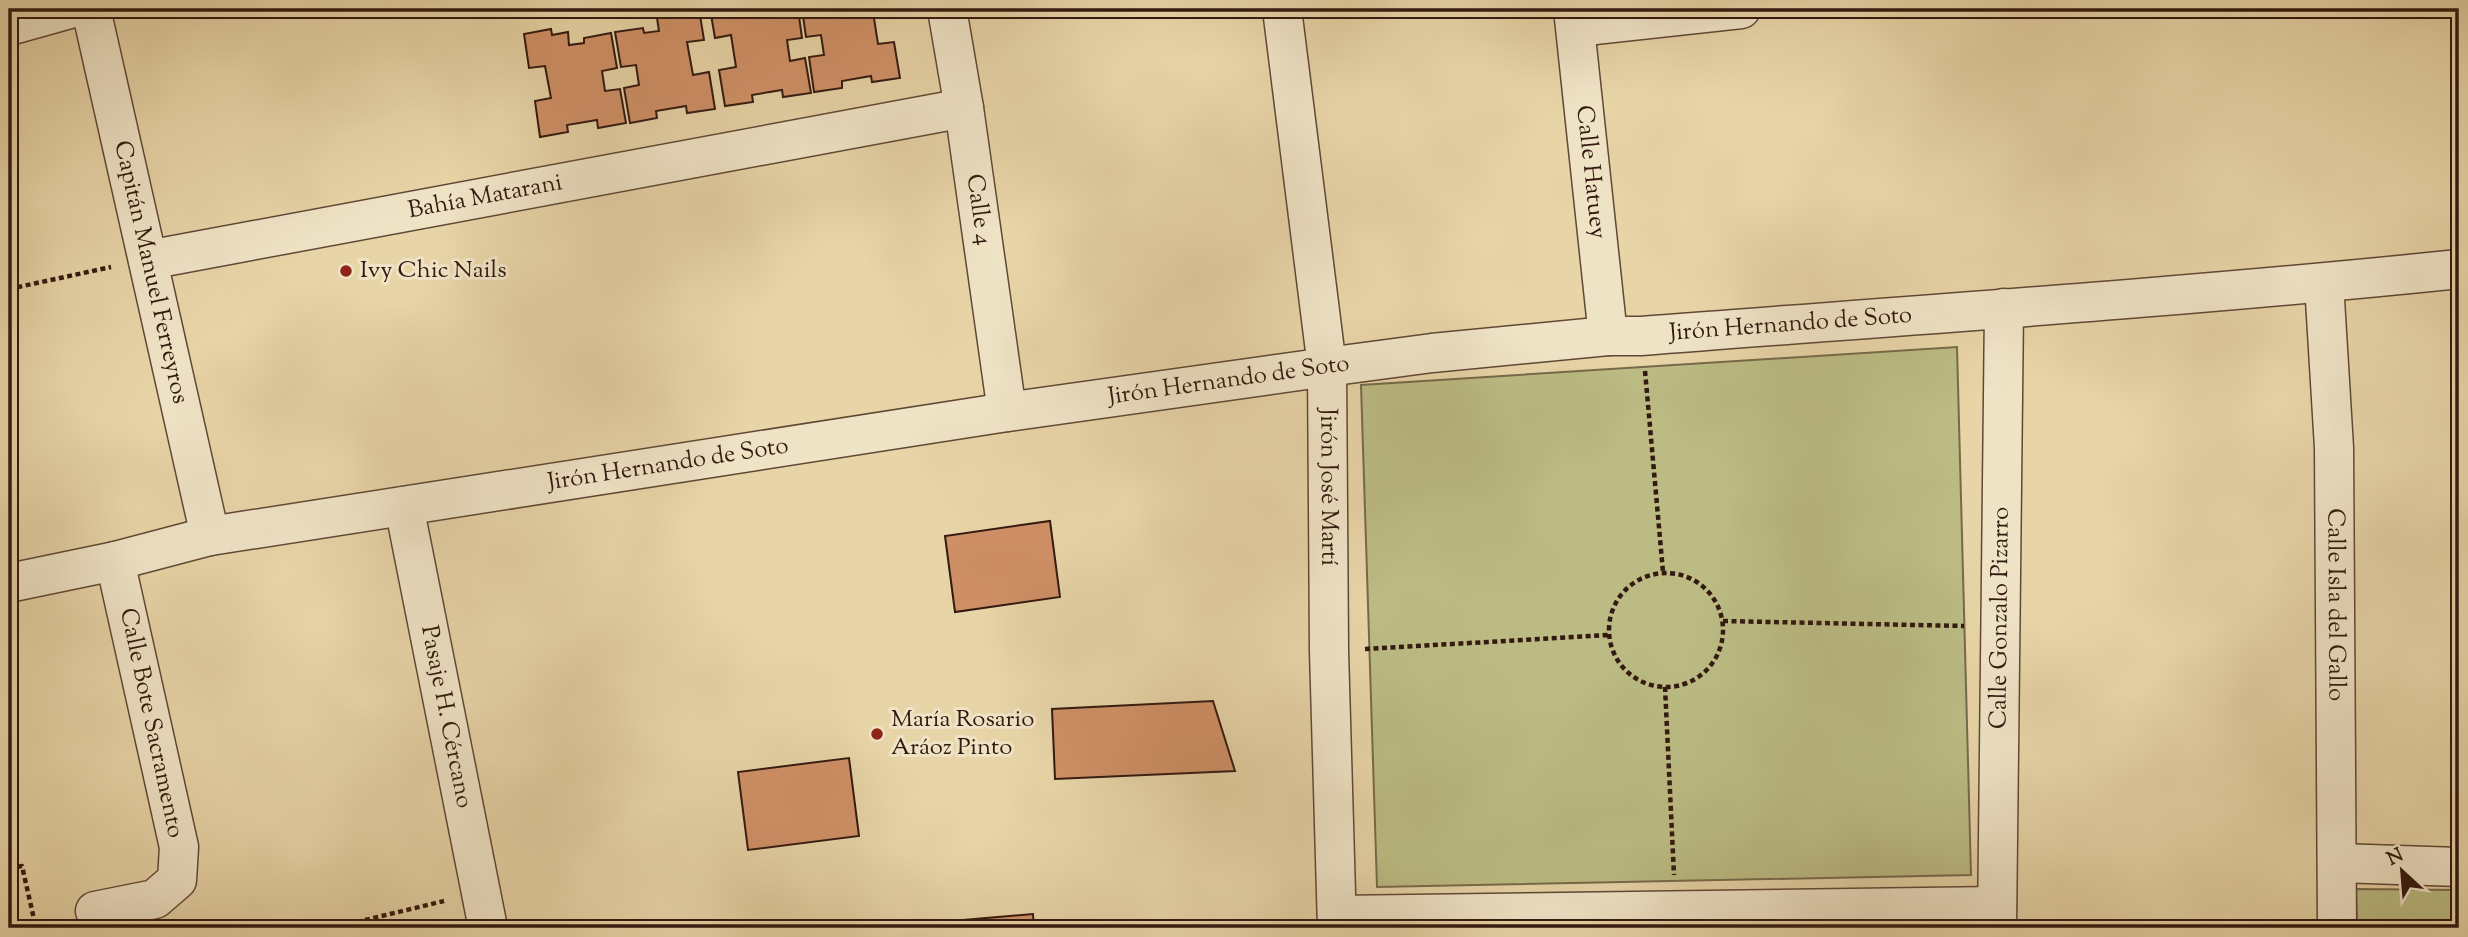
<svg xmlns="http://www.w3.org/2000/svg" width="2468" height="937" font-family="'Sorts Mill Goudy',serif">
<rect width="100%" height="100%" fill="#e7d4a7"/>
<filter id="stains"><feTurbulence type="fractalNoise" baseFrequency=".00286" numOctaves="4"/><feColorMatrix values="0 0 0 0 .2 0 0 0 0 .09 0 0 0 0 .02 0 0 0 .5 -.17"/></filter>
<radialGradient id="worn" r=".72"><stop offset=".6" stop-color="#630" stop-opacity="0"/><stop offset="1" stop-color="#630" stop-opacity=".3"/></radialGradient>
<path fill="#bbbb83" stroke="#776a49" stroke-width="2" d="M 1957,347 L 1971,875 L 1377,887 L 1361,385 Z
M 2356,889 L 2459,890 L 2459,928 L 2357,928 Z"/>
<path fill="#d09067" stroke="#33190f" stroke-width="2" d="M 518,9 L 547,9 L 521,17 Z
M 699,9 L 704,40 L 687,42 L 693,75 L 709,72 L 715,109 L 687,113 L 686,106 L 656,111 L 657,118 L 630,123 L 624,88 L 639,85 L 636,65 L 621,67 L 615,32 L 643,28 L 644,33 L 659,31 L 657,18 L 672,15 L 672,10 Z
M 710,9 L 754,9 L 755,15 L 769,13 L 769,9 L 798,9 L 802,38 L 787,40 L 790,61 L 805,58 L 811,93 L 783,97 L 782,90 L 752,95 L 753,102 L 725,106 L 719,70 L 736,67 L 731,35 L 715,38 Z
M 802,9 L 889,9 L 873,12 L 878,44 L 894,42 L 900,78 L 872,82 L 871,76 L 842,81 L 842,88 L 814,92 L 809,57 L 824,55 L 821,35 L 806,37 Z
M 551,29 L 552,35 L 568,32 L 569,45 L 584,43 L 584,38 L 611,33 L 617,68 L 602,71 L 605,91 L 620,89 L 626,123 L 598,128 L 597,120 L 567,125 L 568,132 L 540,137 L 535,101 L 551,98 L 545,66 L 529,68 L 524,34 Z
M 1050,521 L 1060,597 L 955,612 L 945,536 Z
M 1213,701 L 1235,771 L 1055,779 L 1052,709 Z
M 849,758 L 859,836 L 748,850 L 738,772 Z
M 1033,914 L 1034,928 L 929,928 L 929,923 Z"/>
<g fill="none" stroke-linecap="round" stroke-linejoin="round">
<defs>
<g id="street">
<path id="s1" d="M 91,9 L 210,536"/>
<path id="s2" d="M 947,9 L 964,108 L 1007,412"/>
<path id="s3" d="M 1282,9 L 1327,367 L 1329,651 L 1337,928"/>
<path id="s4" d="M 1573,9 L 1608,336"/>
<path d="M 9,26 L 70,9"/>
<path d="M 1576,27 L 1741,9"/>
<path id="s5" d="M 148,260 L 964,108"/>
<path id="s6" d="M 2324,283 L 2334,448 L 2337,928"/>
<path id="s7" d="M 404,506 L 488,928"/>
<path id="s8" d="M 9,583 L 115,561 L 210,536 L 1007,412 L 1327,367 L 1432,353 L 1608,336 L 1641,336 C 1914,315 2187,297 2459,269"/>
<path d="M 2338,863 L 2459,867"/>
<path d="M 95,911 L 155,899 L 177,880 L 179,847 L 115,561"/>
<path d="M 1337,915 L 1997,906"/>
<path id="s9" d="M 1997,928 L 2004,308"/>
</g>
</defs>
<use href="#street" stroke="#604835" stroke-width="41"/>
<path stroke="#33190f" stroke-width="4.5" stroke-dasharray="5 3.5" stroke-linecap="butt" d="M 9,289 L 111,267
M 1645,371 L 1663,572
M1609 630a57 57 0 1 1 114 0a57 57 0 1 1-114 0Z
M 1723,621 L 1964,626
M 1365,649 L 1609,635
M 1665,687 L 1674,875
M 9,868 L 22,866 L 36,928
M 332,928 L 444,901"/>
<use href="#street" stroke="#efe3c6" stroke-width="38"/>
</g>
<g fill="#8f2418" stroke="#efe3c6" stroke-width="2.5">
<circle cx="346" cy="271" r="7"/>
<circle cx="877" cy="734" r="7"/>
</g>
<g text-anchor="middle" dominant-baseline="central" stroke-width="6" stroke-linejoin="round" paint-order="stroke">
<g font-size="24" fill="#33190f" stroke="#efe3c6">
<text stroke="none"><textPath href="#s4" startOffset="164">Calle Hatuey</textPath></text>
<text stroke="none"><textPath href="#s5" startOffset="343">Bahía Matarani</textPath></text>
<text stroke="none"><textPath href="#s2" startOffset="203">Calle 4</textPath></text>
<text stroke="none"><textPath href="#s1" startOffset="270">Capitán Manuel Ferreyros</textPath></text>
<text stroke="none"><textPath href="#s8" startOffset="1802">Jirón Hernando de Soto</textPath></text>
<text stroke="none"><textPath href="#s8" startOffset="1237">Jirón Hernando de Soto</textPath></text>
<text stroke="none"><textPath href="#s8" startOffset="670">Jirón Hernando de Soto</textPath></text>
<text stroke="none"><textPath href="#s3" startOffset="481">Jirón José Martí</textPath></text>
<text stroke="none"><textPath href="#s6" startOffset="322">Calle Isla del Gallo</textPath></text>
<text stroke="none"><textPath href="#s9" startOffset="310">Calle Gonzalo Pizarro</textPath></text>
<text stroke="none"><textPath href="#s7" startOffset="215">Pasaje H. Cércano</textPath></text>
<text transform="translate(151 723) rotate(78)">Calle Bote Sacramento</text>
</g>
<g font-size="24" fill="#33190f" stroke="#efe3c6" text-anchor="start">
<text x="360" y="271">Ivy Chic Nails</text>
<text x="891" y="720">María Rosario<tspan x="891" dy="28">Aráoz Pinto</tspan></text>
</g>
</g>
<rect width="2468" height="937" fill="none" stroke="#e7d4a7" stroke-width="35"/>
<rect x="10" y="10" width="2447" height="916" fill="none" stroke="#33190f" stroke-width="3.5"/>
<rect x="18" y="18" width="2433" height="902" fill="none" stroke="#33190f" stroke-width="2"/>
<g transform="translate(2402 871) rotate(334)" stroke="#efe3c6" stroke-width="5" paint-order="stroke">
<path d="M0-5L12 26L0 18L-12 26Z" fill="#33190f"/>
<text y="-10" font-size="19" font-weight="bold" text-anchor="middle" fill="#33190f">N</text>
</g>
<rect width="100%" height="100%" filter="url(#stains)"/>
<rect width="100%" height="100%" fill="url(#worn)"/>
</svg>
